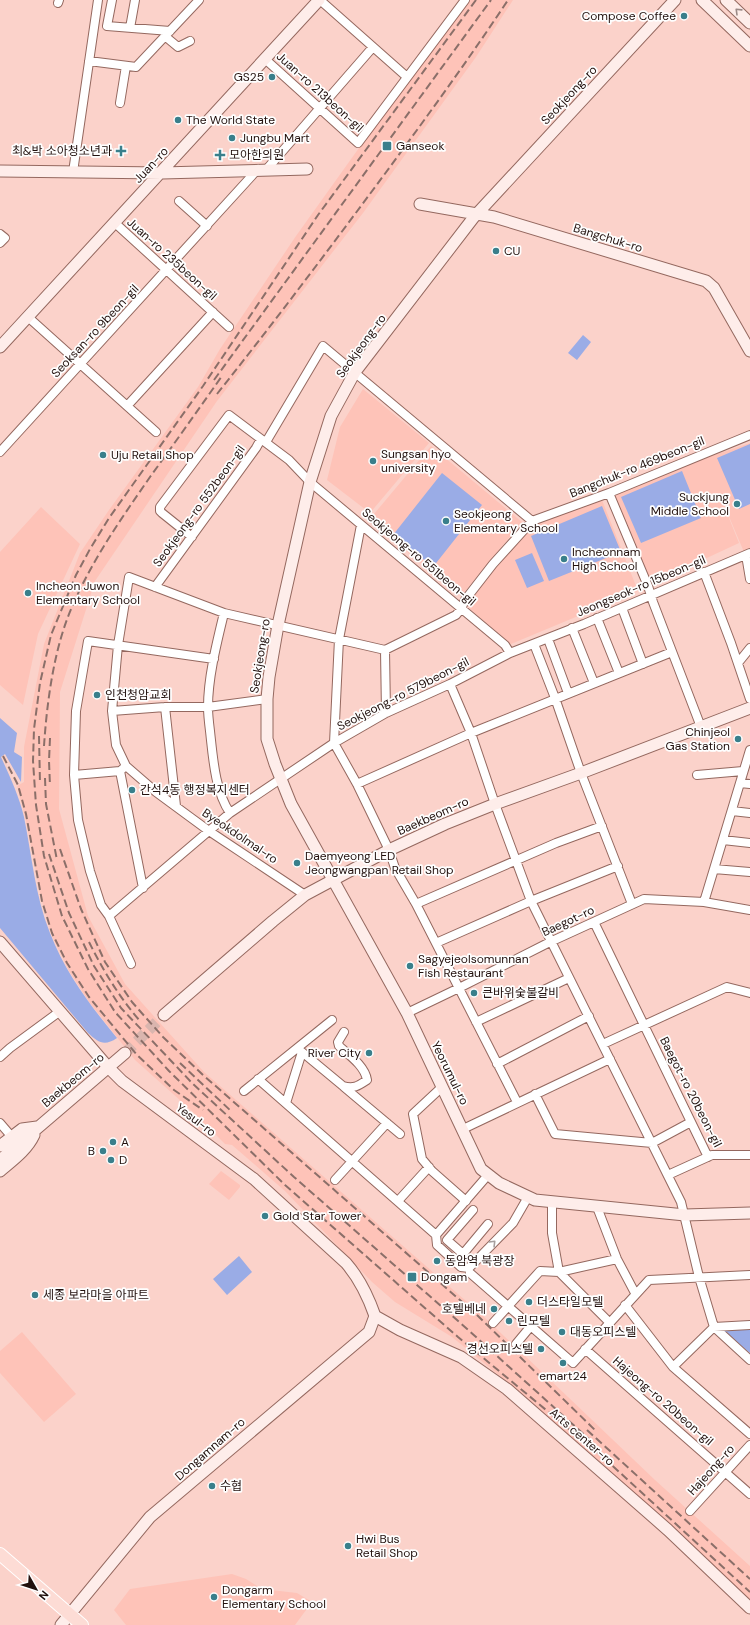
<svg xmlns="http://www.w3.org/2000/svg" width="750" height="1625" font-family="'DM Sans','Noto Sans KR',sans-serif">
<rect width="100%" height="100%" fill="#fbd2ca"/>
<path fill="#fec3b8" d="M 467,0 L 513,0 L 476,57 L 363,213 L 217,401 L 95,581 L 60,692 L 59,809 L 88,916 L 125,984 L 204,1072 L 482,1315 L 655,1480 L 750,1566 L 750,1600 L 642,1500 L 522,1394 L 452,1337 L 395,1302 L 372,1282 L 285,1191 L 232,1145 L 225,1144 L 191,1110 L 135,1060 L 89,1002 L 69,971 L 52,936 L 41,898 L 26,821 L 17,786 L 24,782 L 24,747 L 44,644 L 80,553 L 109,510 L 198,387 L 220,349 L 296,236 L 442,32 Z
M 363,389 L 429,443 L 370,513 L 327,480 L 340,427 Z
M 750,443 L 750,550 L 744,552 L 719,493 L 739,543 L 651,584 L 613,495 L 705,458 Z
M 431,446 L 522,522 L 461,596 L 369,520 Z
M 602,500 L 638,591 L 511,644 L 470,609 L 468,603 L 528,527 Z
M 41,507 L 80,544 L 38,634 L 23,705 L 0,685 L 0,552 Z
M 221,1171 L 240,1185 L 240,1187 L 229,1200 L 209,1184 Z
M 22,1332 L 76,1394 L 44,1422 L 0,1373 L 0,1351 Z
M 232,1574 L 246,1579 L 262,1589 L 297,1593 L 312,1602 L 295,1625 L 126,1625 L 114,1610 L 130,1589 Z"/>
<path fill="#9aace6" d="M 583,335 L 591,342 L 577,360 L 568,353 Z
M 750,444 L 750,504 L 739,509 L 717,458 Z
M 682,471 L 701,518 L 641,543 L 621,497 Z
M 442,473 L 482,505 L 433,567 L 393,535 Z
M 602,506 L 621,552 L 549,581 L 531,536 Z
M 532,553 L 544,581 L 527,588 L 515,560 Z
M 0,718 L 17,733 L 14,752 L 22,757 L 21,782 L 5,754 L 1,757 C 10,777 19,796 24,817 C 32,856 35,896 50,933 C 66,974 90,1005 117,1038 C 104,1047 98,1042 88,1033 L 0,928 Z
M 239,1256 L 252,1272 L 227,1295 L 213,1279 Z
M 750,1329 L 750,1353 L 721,1330 Z"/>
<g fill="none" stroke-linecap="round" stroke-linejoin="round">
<path stroke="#dab5ae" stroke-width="11" stroke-dasharray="11 5.5" stroke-linecap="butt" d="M 125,1053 L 164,1015"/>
<defs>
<path id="street" d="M 112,0 L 107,26 L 170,31
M 320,0 L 407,77
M 58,3 L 59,0
M 130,28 L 135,0
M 166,37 L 178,47 L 190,41
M 265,59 L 358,143 L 465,0
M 89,61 L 136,67 L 199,0
M 120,103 L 126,66
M 266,170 L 373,47
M 73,172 L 98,0
M 179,201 L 207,226
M 115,223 L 229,327
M 0,234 L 5,238 L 0,243
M 28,317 L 156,432
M 127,406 L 213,312
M 266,442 L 323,346 L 532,521
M 0,452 L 258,169
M 609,493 L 648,586 L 653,602 L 701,727
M 361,525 L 339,639 L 334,743 L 357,784 L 389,850 L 395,868 L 416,904 L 517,1102
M 192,537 L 162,513 L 160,511 L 160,507 L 229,415 L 289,460 L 310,482 L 505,645 L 510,653
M 746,555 L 750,579
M 704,572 L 731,643 L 750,699
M 155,587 L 256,448 L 261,439
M 622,608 L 643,664
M 224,613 C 217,642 208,677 208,707 C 208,715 209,723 210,731 C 213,758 215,791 230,813
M 597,618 L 619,673
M 572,628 L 594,683
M 548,639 L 568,693
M 534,644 L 555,698 L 581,773 L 632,904
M 738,663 L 750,648
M 450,684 L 471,733 L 495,804 L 531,901 L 681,1202 L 699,1277 L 714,1327 L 750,1360
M 165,707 L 176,806
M 112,711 L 165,707 L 208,707 L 267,699
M 386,713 L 385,650 L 456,615 L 461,609 L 465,600 L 493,564 L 532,521 L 609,493 L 750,435
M 126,766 L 120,771 L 143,888
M 74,775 L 120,771
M 697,775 L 743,771
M 740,783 L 750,784
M 357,784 L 471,733 L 672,652
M 732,811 L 750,813
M 723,840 L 750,843
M 714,869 L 750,872
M 305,895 L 209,831 L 156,792 L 126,766 L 116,745 L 112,711 L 118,645 L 129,577 L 224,613 L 385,650
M 704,902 L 750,750
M 416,904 L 556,843 L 602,826
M 109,916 L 230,813 L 334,743 L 386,713 L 450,684 L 510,653 L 584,624 L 750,553
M 594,922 L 708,1157
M 436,943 L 531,901 L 618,866
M 131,964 L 109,916 L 101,905 L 90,871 L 78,820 L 74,775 L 76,711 L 88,641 L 214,659
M 407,1013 L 459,988 L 550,942 L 644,899 L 704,902 L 750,910
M 476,1022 L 569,978
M 603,1044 L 727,987 L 750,993
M 302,1052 L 343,1086 C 354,1089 358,1086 367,1080 C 365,1066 349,1055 339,1046 L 338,1042 L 344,1032
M 0,1057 L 10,1048 L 59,1012
M 497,1064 L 589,1016
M 258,1079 L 436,1235
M 344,1087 L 400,1134
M 442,1087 L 413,1114 L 422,1159 L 432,1171 L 466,1201
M 244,1091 L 332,1020
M 535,1094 L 555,1134 L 652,1143 L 691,1122
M 286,1103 L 302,1052 L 299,1050
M 0,1123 L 12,1137
M 463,1129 L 610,1059
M 488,1175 L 436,1235 L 437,1245 L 461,1267 L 469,1268 L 513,1223 L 528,1197
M 668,1175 L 712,1155 L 750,1155
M 335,1180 L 387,1123
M 398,1201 L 429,1167
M 552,1202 L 552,1233 L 559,1272 L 609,1322
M 597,1207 L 617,1259 L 635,1293
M 473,1210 L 447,1240 L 463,1254 L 488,1224
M 470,1273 L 573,1363 L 649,1280 L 750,1275
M 625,1305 L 673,1367 L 750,1434
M 493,1323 L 540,1271 L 559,1272 L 617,1259
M 516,1344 L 531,1326
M 585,1349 L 750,1494
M 673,1367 L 714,1327 L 750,1325
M 690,1511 L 750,1445"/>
<path id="secondary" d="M 675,0 L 474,217 L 355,372 L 331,416 L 310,482 L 278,625 L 269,677 L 267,699 L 267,739 L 275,764 L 291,804 L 407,1013 L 481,1169 L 499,1183 L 535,1200 L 685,1215 L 750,1213
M 702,0 L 750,46
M 726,0 L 750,23
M 0,171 L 162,173 L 307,169
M 420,204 L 494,217 L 706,281 L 714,288 L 750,351
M 0,347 L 319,0
M 0,942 L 108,1067 L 122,1081 L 254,1179 L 346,1263 C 360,1279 368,1296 375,1316
M 164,1015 L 273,921 L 305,895 L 389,850 L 445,824 L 495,804 L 581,773 L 750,708
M 0,1146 L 22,1129 L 37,1127
M 0,1160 L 125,1053
M 0,1171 C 13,1160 27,1150 34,1135
M 375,1316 L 400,1330 L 461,1357 L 507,1389 L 668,1530 L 750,1608
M 61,1625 L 150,1517 L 369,1332 L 375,1316"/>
<path id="primary" d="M 0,1554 L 82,1625"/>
</defs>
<use href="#street" stroke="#94685f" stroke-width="10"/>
<use href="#secondary" stroke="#94685f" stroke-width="13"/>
<use href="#primary" stroke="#fff" stroke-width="14"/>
<use href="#street" stroke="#fff" stroke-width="8"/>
<use href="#secondary" stroke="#feedea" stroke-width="11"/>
<use href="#primary" stroke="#fddcd5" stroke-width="12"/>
<path stroke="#8b6f69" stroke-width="2" stroke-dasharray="8 4" stroke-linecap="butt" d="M 476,0 L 318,215 L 203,386 L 109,518 L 90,549 L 76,575 L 51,635 L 40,683 L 34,729 L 33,761 L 36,805 L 44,856 L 62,916 L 88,969 L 115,1012 L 169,1071 L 285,1185 L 458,1337 L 604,1458 L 750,1592
M 214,380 L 491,0
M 217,394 C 279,316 339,236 398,156 C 436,104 473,53 508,0
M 39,736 L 40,784
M 50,738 L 49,761 L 50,786
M 44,746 C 47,701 54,648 72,607 C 92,560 121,519 150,477 C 174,444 198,410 222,376
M 3,756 L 18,785 L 26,814 L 42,901 L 52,933 L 67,963 L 89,997 L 137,1055 L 174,1090 L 203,1110
M 45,778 L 46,804 L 57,860
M 60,849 L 81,909 L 105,962 L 132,1002 L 163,1037 L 203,1075 L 477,1315 L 597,1432
M 49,854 L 69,913 L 94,966 L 121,1008 L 193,1084 L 294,1177 L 466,1328 L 589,1439
M 89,942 C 103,970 119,997 140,1021
M 180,1063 L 231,1111
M 587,1430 L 750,1579"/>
</g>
<defs><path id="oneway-chevron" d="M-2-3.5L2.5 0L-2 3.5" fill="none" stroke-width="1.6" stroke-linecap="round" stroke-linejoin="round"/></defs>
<use stroke="#9b8a87" href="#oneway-chevron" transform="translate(738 11) rotate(-136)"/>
<use stroke="#a69f9e" href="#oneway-chevron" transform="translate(493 1243) rotate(-45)"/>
<g fill="#397f8b" stroke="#fefefe" stroke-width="1.5">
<circle cx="684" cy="16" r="4"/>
<circle cx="272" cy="77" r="4"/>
<circle cx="178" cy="120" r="4"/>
<circle cx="232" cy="138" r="4"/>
<rect x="382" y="141" width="10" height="10" rx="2"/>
<path d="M119 145h4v4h4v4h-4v4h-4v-4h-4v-4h4z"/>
<path d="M218 149h4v4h4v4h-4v4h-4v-4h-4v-4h4z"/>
<circle cx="496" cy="251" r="4"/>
<circle cx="103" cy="455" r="4"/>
<circle cx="373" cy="461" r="4"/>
<circle cx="737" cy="504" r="4"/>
<circle cx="446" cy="521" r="4"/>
<circle cx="564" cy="559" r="4"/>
<circle cx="28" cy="593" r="4"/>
<circle cx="97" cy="695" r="4"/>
<circle cx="738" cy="739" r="4"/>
<circle cx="132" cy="790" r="4"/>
<circle cx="297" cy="863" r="4"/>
<circle cx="410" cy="966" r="4"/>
<circle cx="474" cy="993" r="4"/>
<circle cx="369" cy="1053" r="4"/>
<circle cx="113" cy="1142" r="4"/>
<circle cx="103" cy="1151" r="4"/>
<circle cx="111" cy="1160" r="4"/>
<circle cx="265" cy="1216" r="4"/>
<circle cx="437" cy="1261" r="4"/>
<rect x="407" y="1272" width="10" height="10" rx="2"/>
<circle cx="35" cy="1295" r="4"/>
<circle cx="529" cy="1302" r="4"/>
<circle cx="494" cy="1309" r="4"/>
<circle cx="509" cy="1321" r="4"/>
<circle cx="562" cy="1332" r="4"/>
<circle cx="541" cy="1349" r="4"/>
<circle cx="563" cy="1363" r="4"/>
<circle cx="212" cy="1486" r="4"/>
<circle cx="348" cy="1546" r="4"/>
<circle cx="214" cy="1597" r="4"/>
</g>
<g text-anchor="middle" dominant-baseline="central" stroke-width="3.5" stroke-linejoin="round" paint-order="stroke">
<g font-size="12" fill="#21100d" stroke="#fefefe" text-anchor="start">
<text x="676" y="16" text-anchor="end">Compose Coffee</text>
<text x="264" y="77" text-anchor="end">GS25</text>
<text x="186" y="120">The World State</text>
<text x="240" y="138">Jungbu Mart</text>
<text x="396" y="146">Ganseok</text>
<text x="112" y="151" text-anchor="end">최&amp;박 소아청소년과</text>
<text x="229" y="155">모아한의원</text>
<text x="504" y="251">CU</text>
<text x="381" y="454">Sungsan hyo<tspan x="381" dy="14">university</tspan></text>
<text x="111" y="455">Uju Retail Shop</text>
<text x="729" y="497" text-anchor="end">Suckjung<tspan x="729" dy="14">Middle School</tspan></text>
<text x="454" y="514">Seokjeong<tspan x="454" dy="14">Elementary School</tspan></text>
<text x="572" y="552">Incheonnam<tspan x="572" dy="14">High School</tspan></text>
<text x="36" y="586">Incheon Juwon<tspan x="36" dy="14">Elementary School</tspan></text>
<text x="105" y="695">인천청암교회</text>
<text x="730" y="732" text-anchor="end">Chinjeol<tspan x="730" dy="14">Gas Station</tspan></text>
<text x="140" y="790">간석4동 행정복지센터</text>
<text x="305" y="856">Daemyeong LED<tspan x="305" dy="14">Jeongwangpan Retail Shop</tspan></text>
<text x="418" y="959">Sagyejeolsomunnan<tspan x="418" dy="14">Fish Restaurant</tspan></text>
<text x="482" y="993">큰바위숯불갈비</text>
<text x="361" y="1053" text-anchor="end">River City</text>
<text x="121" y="1142">A</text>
<text x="95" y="1151" text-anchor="end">B</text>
<text x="119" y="1160">D</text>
<text x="273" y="1216">Gold Star Tower</text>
<text x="445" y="1261">동암역 북광장</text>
<text x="421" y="1277">Dongam</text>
<text x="43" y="1295">세종 보라마을 아파트</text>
<text x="537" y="1302">더스타일모텔</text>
<text x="486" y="1309" text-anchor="end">호텔베네</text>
<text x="517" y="1321">린모텔</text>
<text x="570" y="1332">대동오피스텔</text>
<text x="533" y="1349" text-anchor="end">경선오피스텔</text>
<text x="563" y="1376" text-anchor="middle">emart24</text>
<text x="220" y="1486">수협</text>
<text x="356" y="1539">Hwi Bus<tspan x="356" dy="14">Retail Shop</tspan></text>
<text x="222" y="1590">Dongarm<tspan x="222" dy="14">Elementary School</tspan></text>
</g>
<g font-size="12" fill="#21100d" stroke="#fefefe">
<text transform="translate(320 92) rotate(42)">Juan-ro 213beon-gil</text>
<text transform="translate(569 95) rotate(-47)">Seokjeong-ro</text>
<text transform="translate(151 165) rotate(-47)">Juan-ro</text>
<text transform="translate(608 238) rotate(17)">Bangchuk-ro</text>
<text transform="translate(172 259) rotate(42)">Juan-ro 235beon-gil</text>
<text transform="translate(95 331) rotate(-47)">Seoksan-ro 9beon-gil</text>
<text transform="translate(361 346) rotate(-54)">Seokjeong-ro</text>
<text transform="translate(637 467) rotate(-22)">Bangchuk-ro 469beon-gil</text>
<text transform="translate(199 506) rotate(-54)">Seokjeong-ro 552beon-gil</text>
<text transform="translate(419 557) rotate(40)">Seokjeong-ro 551beon-gil</text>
<text transform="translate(641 586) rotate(-23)">Jeongseok-ro 15beon-gil</text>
<text transform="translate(260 656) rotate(-81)">Seokjeong-ro</text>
<text transform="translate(403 694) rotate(-27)">Seokjeong-ro 579beon-gil</text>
<text transform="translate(433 816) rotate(-24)">Baekbeom-ro</text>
<text transform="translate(240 836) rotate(34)">Byeokdolmal-ro</text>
<text transform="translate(568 921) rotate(-25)">Baegot-ro</text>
<text transform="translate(450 1073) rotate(64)">Yeorumul-ro</text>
<text transform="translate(73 1080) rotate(-40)">Baekbeom-ro</text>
<text transform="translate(691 1092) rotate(63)">Baegot-ro 20beon-gil</text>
<text transform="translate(196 1120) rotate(37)">Yesul-ro</text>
<text transform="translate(663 1401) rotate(41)">Hajeong-ro 20beon-gil</text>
<text transform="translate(582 1437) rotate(41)">Arts center-ro</text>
<text transform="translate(210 1449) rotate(-41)">Dongamnam-ro</text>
<text transform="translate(711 1470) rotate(-48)">Hajeong-ro</text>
</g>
</g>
<g transform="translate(36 1589) rotate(129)" stroke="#fefefe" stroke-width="3" paint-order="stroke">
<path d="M0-3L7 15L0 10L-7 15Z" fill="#21100d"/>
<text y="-6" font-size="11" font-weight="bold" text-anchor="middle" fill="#21100d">N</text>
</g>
</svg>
